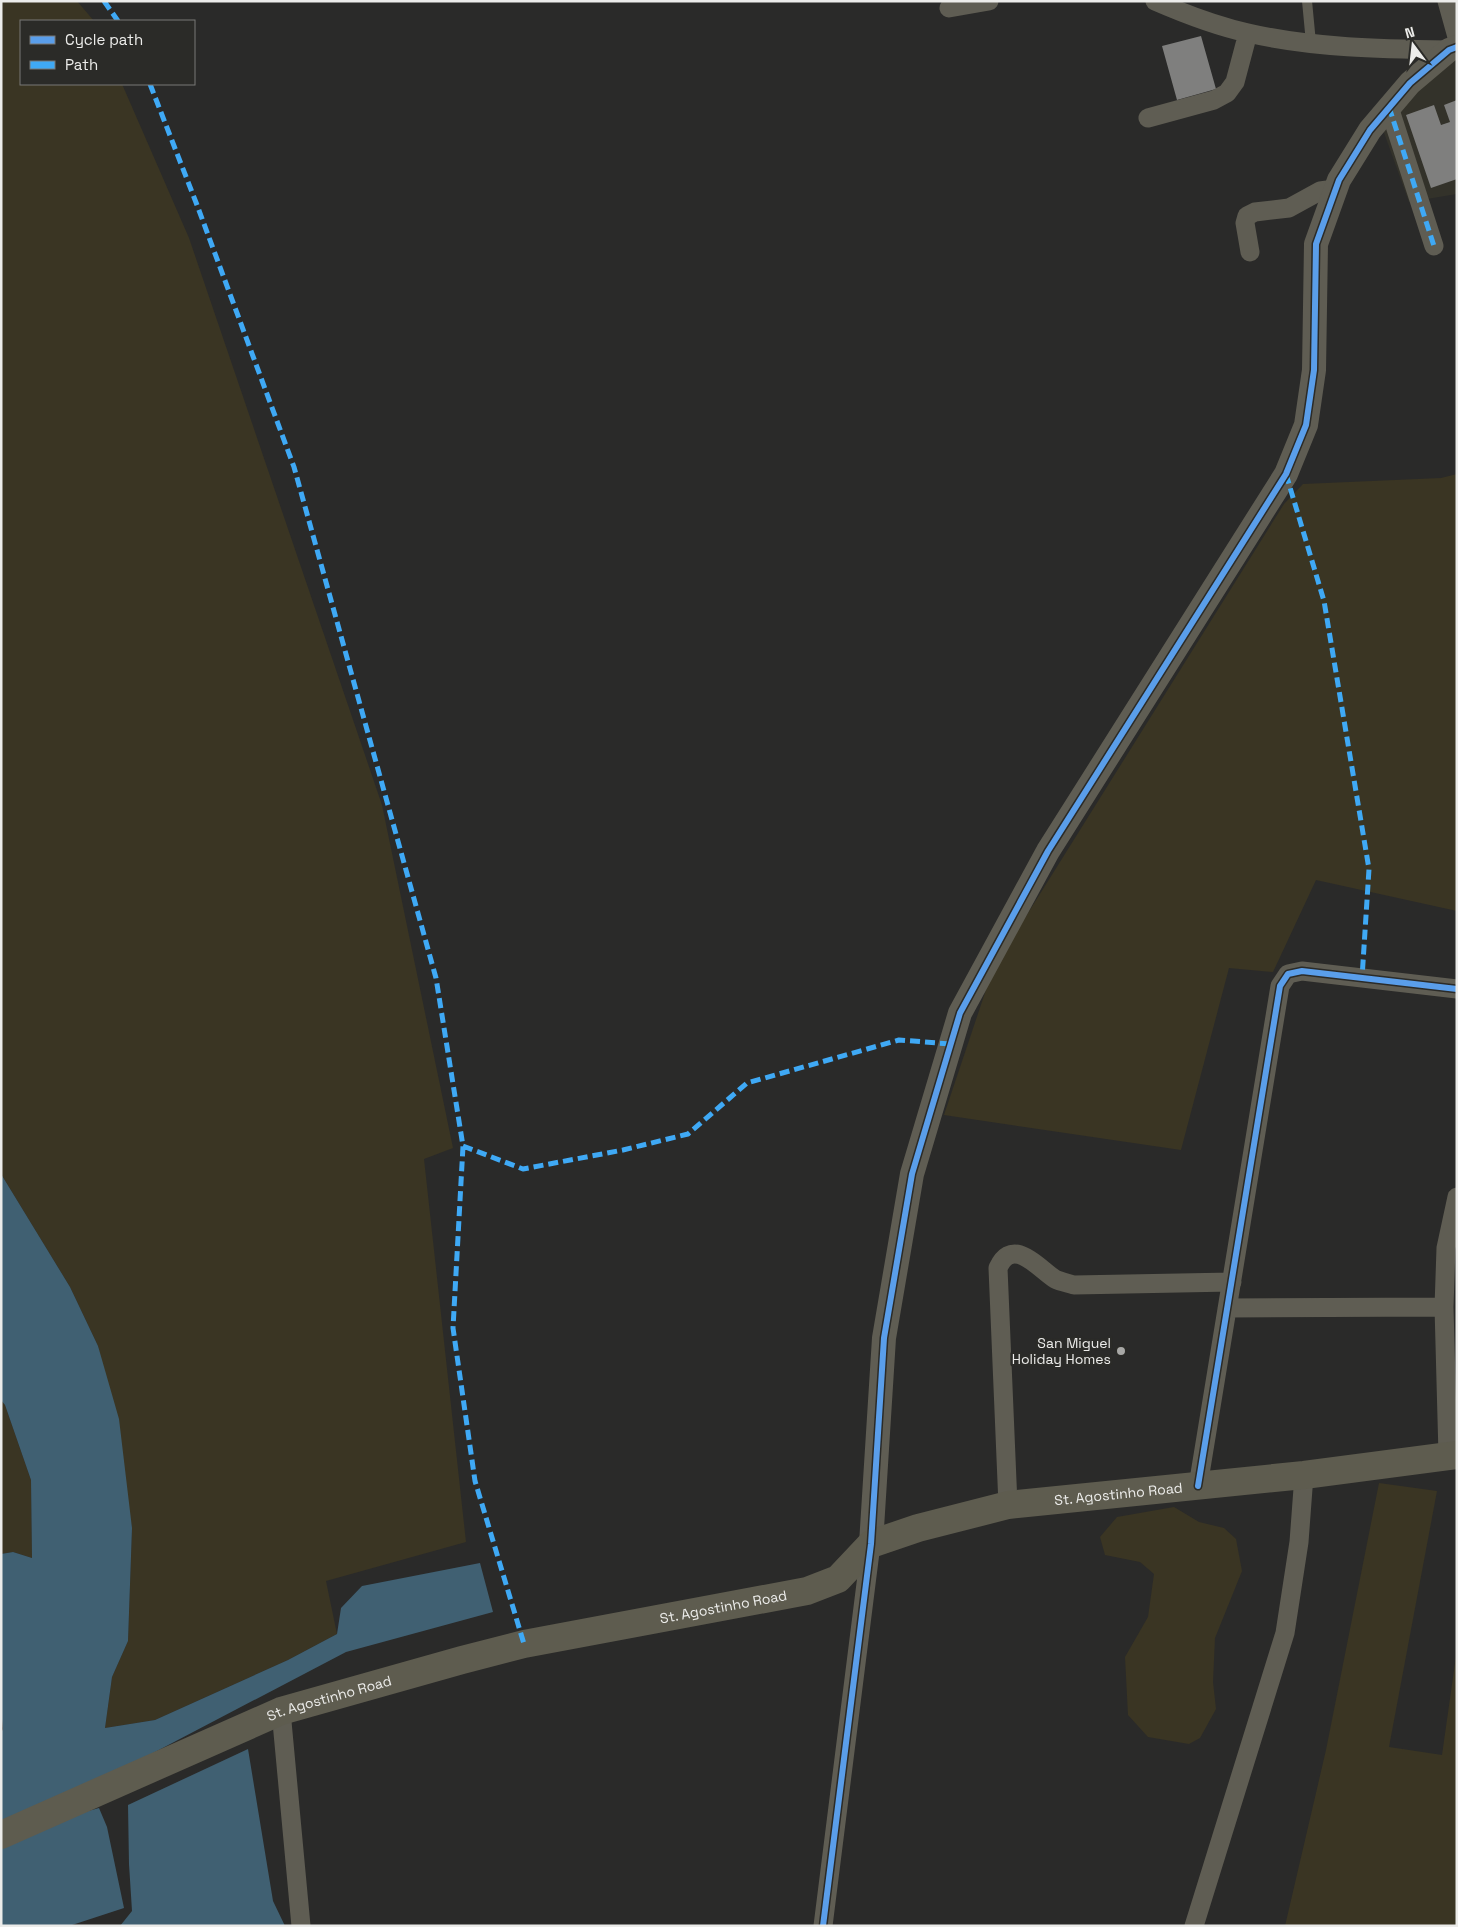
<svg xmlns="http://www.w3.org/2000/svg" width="1458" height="1927" font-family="'Space Grotesk',sans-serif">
<rect width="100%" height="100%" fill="#2a2a29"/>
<path fill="#33322a" d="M 1457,56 L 1457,194 L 1409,202 L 1383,130 L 1437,64 Z"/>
<path fill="#3a3523" d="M 1,1 L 77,1 L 94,21 L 21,21 L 21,84 L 122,84 L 189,238 L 382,805 L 453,1148 L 424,1159 L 466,1542 L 326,1581 L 337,1634 L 288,1660 L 155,1720 L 105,1728 L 112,1677 L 128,1641 L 132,1528 L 98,1346 L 70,1287 L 1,1174 Z
M 1457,474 L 1457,911 L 1316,880 L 1273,972 L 1229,968 L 1181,1150 L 944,1115 L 993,969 L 1284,504 L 1303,484 L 1441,478 Z
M 1,1400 L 5,1405 L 31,1480 L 32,1558 L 13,1552 L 1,1554 Z
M 1379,1483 L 1437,1491 L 1389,1747 L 1442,1755 L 1457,1649 L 1457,1926 L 1285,1926 L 1326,1750 Z
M 1174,1507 L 1199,1522 L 1224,1528 L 1236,1539 L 1242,1571 L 1215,1638 L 1213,1682 L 1216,1709 L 1200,1738 L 1189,1744 L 1148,1737 L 1128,1715 L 1125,1657 L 1148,1617 L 1154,1574 L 1140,1562 L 1105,1555 L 1100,1537 L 1117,1517 Z"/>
<path fill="#406072" d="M 1,1174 L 70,1287 L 98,1346 L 119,1419 L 132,1528 L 128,1641 L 112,1677 L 105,1728 L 155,1720 L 288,1660 L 337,1634 L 341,1608 L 362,1586 L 480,1563 L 493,1612 L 346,1652 L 155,1752 L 56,1820 L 99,1808 L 107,1827 L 124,1908 L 69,1926 L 1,1926 L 1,1733 L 3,1729 L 1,1710 L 1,1554 L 13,1552 L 32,1558 L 31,1480 L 5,1405 L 1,1400 Z
M 248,1749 L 273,1901 L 285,1926 L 120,1926 L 132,1911 L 129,1864 L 128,1805 Z"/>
<path fill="#7f7f7e" d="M 1201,36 L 1216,89 L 1177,100 L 1162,46 Z
M 1457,100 L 1457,179 L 1431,188 L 1406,115 L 1434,105 L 1441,125 L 1450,122 L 1444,105 Z"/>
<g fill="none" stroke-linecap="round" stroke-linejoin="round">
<path stroke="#5f5d53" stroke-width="10" d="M 1307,1 L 1311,43"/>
<path stroke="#5f5d53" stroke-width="19" d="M 1155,1 C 1185,14 1216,26 1248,33 C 1313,48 1382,49 1449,50
M 1447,1 L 1457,37
M 949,8 L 989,1
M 1389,107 L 1434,246
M 1148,118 L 1214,100 L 1227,93 L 1235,82 L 1248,33
M 1250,252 L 1245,223 L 1247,216 L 1255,212 L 1289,208 L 1320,191 L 1335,189
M 1227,1308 L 1444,1307
M 1448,1455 L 1444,1307 L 1446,1248 L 1457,1197
M 1198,1486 L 1280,986 L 1288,974 L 1302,971 L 1457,989
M 1008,1505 L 998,1268 C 1013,1235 1039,1269 1055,1279 C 1061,1282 1068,1283 1074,1285 L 1232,1282
M 281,1711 L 301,1926
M 823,1926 L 871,1544
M 1194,1926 L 1285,1633 L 1299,1542 L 1304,1475"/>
<path stroke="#5f5d53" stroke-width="24" d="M 871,1544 L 884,1338 L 912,1174 L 960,1013 L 1048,851 L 1286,474 L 1306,425 L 1314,370 L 1316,244 L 1339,180 L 1370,130 L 1410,83 L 1449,50 L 1457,47"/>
<path stroke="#5e5c4f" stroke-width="28" id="s1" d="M 1,1835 L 281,1711 L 462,1660 L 524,1644 L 807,1591 L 838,1579 L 871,1544 L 918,1528 L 1008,1505 L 1304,1475 L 1457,1455"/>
<path stroke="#3fa9f5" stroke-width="5" stroke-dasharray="10 5" stroke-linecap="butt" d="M 104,1 L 118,21
M 150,84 L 197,205 L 294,467 L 436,978 L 463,1146 L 453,1328 L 475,1481 L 524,1644
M 1389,107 L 1434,246
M 1286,474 L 1324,601 L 1369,869 L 1362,978
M 463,1146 L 523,1169 L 623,1150 L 688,1134 L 747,1083 L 899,1040 L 951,1044"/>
<defs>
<path id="cycleway" d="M 1198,1486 L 1280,986 L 1288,974 L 1302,971 L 1457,989
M 823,1926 L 871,1544 L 884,1338 L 912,1174 L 960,1013 L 1048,851 L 1286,474 L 1306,425 L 1314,370 L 1316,244 L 1339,180 L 1370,130 L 1410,83 L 1449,50 L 1457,47"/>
</defs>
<use href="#cycleway" stroke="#2b2b28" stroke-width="9"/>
<use href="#cycleway" stroke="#5a9eea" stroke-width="6"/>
</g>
<circle fill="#a8a8a6" stroke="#2b2b28" stroke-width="2" cx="1121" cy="1351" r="5"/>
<g text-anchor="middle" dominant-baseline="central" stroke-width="5" stroke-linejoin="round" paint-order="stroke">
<g font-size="14" fill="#ececea" stroke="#2b2b28" text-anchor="end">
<text x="1111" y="1343">San Miguel<tspan x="1111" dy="16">Holiday Homes</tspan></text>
</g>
<g font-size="14" fill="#ececea" stroke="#2b2b28">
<text stroke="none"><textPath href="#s1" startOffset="1181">St. Agostinho Road</textPath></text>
<text stroke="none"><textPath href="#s1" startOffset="761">St. Agostinho Road</textPath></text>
<text stroke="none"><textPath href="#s1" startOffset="356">St. Agostinho Road</textPath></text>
</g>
</g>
<rect width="1458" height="1927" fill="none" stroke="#ececea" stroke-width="5"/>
<rect x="20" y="20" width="175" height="65" fill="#2b2b28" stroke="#787876"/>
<rect x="30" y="36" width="25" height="8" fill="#5a9eea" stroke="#787876"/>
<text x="65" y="45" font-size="15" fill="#ececea">Cycle path</text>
<rect x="30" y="61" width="25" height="8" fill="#3fa9f5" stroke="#787876"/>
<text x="65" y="70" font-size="15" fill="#ececea">Path</text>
<g transform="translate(1413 45) rotate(345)" stroke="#2b2b28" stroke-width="4" paint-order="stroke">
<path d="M0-4L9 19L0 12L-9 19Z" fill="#ececea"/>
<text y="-8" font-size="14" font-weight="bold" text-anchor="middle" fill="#ececea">N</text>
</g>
</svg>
